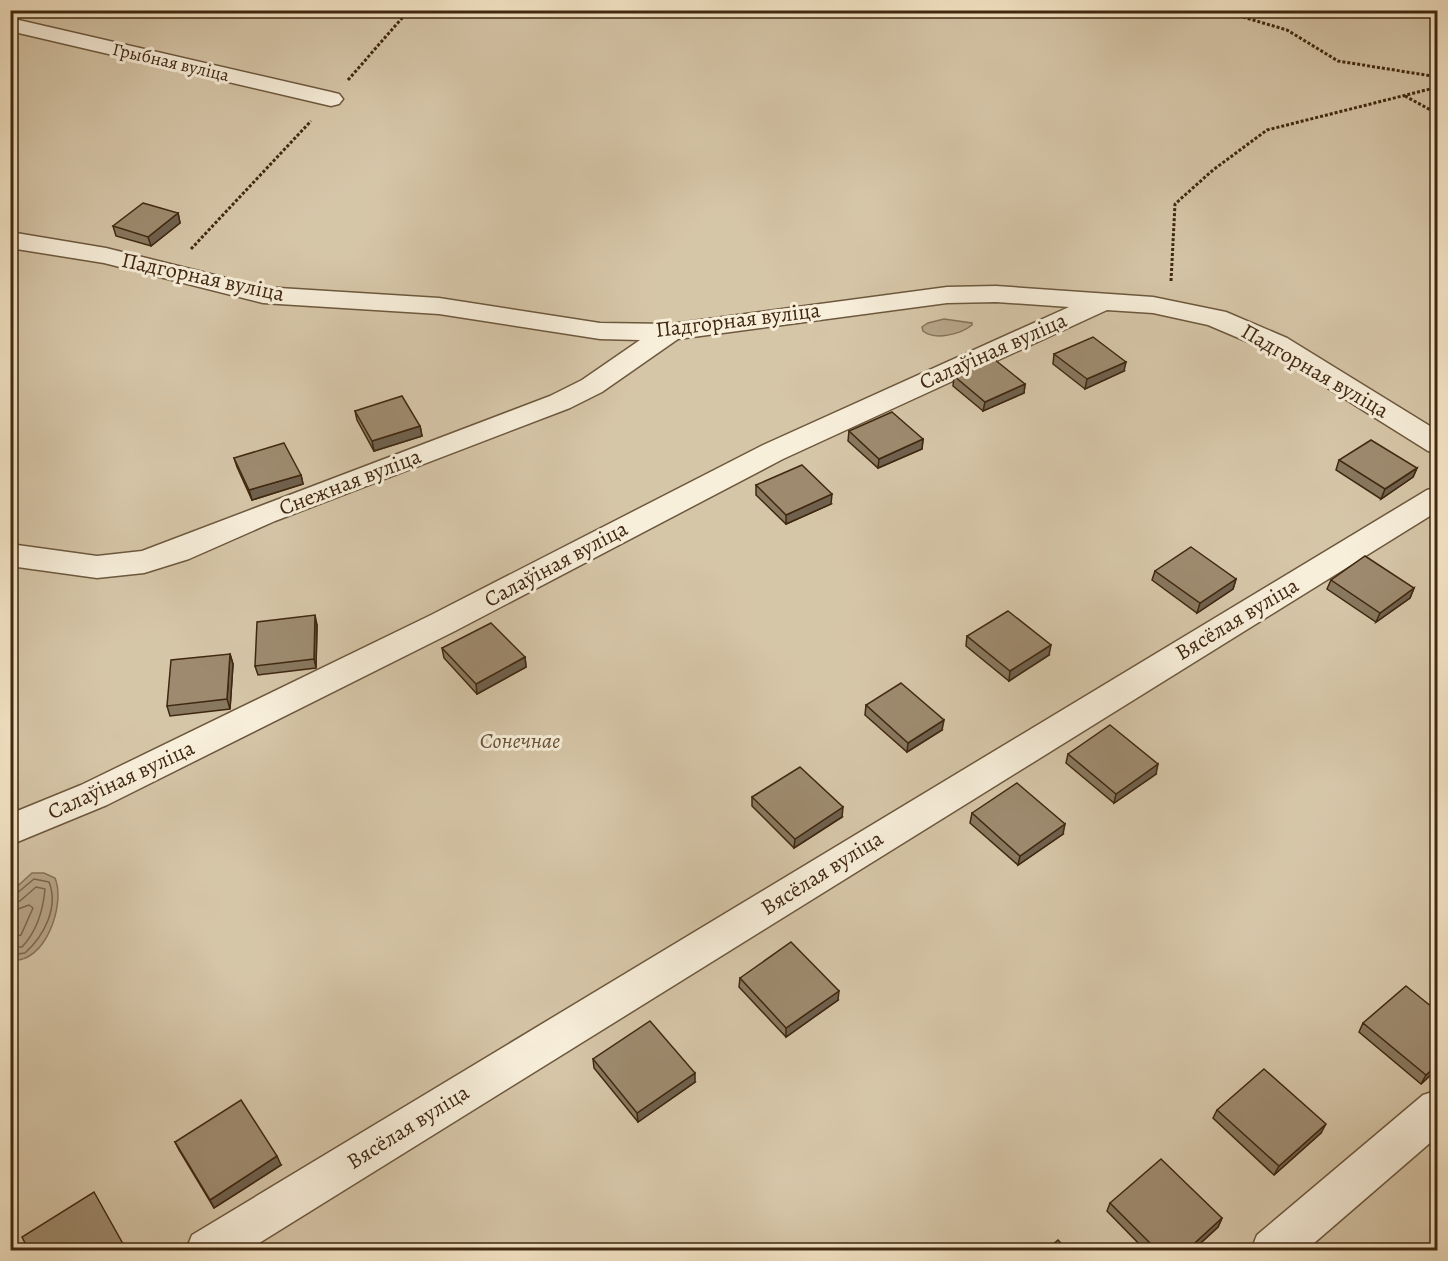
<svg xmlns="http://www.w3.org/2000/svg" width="1448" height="1261" font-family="Alegreya,serif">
<rect width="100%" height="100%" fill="#f5e6c7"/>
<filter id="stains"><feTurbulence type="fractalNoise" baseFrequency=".00333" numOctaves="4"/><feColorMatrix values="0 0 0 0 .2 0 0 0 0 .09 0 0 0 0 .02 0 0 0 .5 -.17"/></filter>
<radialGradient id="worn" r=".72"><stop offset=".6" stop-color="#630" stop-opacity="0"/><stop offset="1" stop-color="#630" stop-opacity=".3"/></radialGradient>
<path fill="#d6c6a8" stroke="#8b775c" stroke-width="1.5" d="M 10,11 L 1437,11 L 1437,1250 L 11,1250 Z"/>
<path fill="#b7a589" stroke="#877359" stroke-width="1.5" d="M 944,319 L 972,323 L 972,325 C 961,334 935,341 923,331 L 922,327 L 928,323 Z
M 32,873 L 44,873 L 55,878 C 66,904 45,965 11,960 L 11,892 Z"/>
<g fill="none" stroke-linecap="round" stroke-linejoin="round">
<path stroke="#7c664c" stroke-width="1.5" d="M 10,895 L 16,894 L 34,879 L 49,882 C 59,907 44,936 25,953 L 10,955
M 10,903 L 20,901 L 36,887 L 45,889 C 43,911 37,931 22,947 L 10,947
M 10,912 L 29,905 L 33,908 L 21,935 L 10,938"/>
<defs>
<path id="minor" d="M 10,18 L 331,92 L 339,94 L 343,99 L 339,104 L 331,106 L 10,31 Z
M 10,232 L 106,248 L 263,287 L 439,298 L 600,323 L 670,324 L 947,287 L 996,286 L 1153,297 L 1226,312 L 1287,338 L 1438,431 L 1438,453 L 1428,451 L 1267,350 L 1208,325 L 1153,313 L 1107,310 L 783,459 L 455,631 L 107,805 L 10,845 L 10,814 L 81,785 L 431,615 L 763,445 L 1069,307 L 996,302 L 947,303 L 678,339 L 602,392 L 570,408 L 275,521 L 189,559 L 144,573 L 97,578 L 10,566 L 10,544 L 97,556 L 142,551 L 550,396 L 582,380 L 640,340 L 600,339 L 439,314 L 263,303 L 104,263 L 10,248 Z
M 1438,487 L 1438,511 L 248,1250 L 186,1250 L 192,1235 L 1427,490 Z
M 1438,1090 L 1438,1136 L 1306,1250 L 1251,1250 L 1257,1235 L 1423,1095 Z"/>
</defs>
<use href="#minor" stroke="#6d583e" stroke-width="3"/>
<path stroke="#402810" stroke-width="3" stroke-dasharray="3 2" stroke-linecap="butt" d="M 1219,10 L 1287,30 L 1338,61 L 1438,77
M 348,80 L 409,10
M 1405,96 L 1438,114
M 191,249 L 311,121
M 1171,281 L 1175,204 L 1213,170 L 1267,130 L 1438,87"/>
<use href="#minor" fill="#f8efdb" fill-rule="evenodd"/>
</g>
<path fill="#88785f" stroke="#402810" stroke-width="1.5" d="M 178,213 L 180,223 L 151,246 L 116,236 L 113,226 Z
M 1054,354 L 1124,371 L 1085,389 L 1053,364 Z
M 954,376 L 1025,384 L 1024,393 L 983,411 L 953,386 Z
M 355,411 L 420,426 L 422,436 L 374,451 L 357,420 Z
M 849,431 L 923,439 L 922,449 L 878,468 L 848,441 Z
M 234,458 L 301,475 L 303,484 L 252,500 L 237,467 Z
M 1339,460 L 1417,468 L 1413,477 L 1381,499 L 1336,470 Z
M 756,485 L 831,504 L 786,524 L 756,495 Z
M 1155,571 L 1236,579 L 1233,589 L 1197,613 L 1152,580 Z
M 1331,580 L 1414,588 L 1410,598 L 1376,622 L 1327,589 Z
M 317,625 L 316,668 L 258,675 L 255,666 Z
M 967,636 L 1049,655 L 1009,681 L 966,646 Z
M 442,648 L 525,657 L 526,667 L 477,694 L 444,658 Z
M 230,654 L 233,664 L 230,709 L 170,716 L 167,706 Z
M 866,705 L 942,730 L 907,752 L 865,715 Z
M 1068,754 L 1156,774 L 1114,803 L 1066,763 Z
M 752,797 L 842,817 L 794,848 L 752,806 Z
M 972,813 L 1063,834 L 1018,865 L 970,823 Z
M 740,978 L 838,1000 L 786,1037 L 739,987 Z
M 1363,1023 L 1437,1069 L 1421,1084 L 1359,1032 Z
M 593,1059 L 695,1082 L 638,1122 L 594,1068 Z
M 1217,1110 L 1321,1133 L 1274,1175 L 1213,1118 Z
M 175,1142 L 281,1165 L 214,1208 L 179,1150 Z
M 1110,1203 L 1222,1218 L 1218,1227 L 1192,1251 L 1146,1251 L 1107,1211 Z"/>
<path fill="#6f614e" stroke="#402810" stroke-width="1.5" d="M 178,213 L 180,223 L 151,246 L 148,237 Z
M 1126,362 L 1124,371 L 1085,389 L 1087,379 Z
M 1025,384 L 1024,393 L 983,411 L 985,402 Z
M 420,426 L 422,436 L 374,451 L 372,441 Z
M 923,439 L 922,449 L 878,468 L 879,459 Z
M 1417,468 L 1413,477 L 1381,499 L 1385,489 Z
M 301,475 L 303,484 L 252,500 L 249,490 Z
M 832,494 L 831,504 L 786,524 L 786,515 Z
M 1236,579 L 1233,589 L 1197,613 L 1200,603 Z
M 1414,588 L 1410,598 L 1376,622 L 1380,613 Z
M 315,615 L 317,625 L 316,668 L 314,659 Z
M 1051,645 L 1049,655 L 1009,681 L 1010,671 Z
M 230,654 L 233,664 L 230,709 L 227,699 Z
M 525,657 L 526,667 L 477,694 L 476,684 Z
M 944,720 L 942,730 L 907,752 L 908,743 Z
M 1158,764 L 1156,774 L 1114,803 L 1116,794 Z
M 843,807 L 842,817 L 794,848 L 795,839 Z
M 1065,824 L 1063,834 L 1018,865 L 1020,856 Z
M 839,991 L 838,1000 L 786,1037 L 786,1028 Z
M 1437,1065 L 1437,1069 L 1421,1084 L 1426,1075 Z
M 695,1073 L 695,1082 L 638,1122 L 637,1113 Z
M 1326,1124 L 1321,1133 L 1274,1175 L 1279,1166 Z
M 277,1156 L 281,1165 L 214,1208 L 210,1200 Z
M 1222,1218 L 1218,1227 L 1192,1251 L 1186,1251 Z"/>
<path fill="#9e8b6f" stroke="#402810" stroke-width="1.5" d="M 143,203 L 178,213 L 148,237 L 113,226 Z
M 1093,337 L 1126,362 L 1087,379 L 1054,354 Z
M 994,359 L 1025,384 L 985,402 L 954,376 Z
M 402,396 L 420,426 L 372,441 L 355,411 Z
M 892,412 L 923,439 L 879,459 L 849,431 Z
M 1371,440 L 1417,468 L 1385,489 L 1339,460 Z
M 284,443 L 301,475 L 249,490 L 234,458 Z
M 802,465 L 832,494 L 786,515 L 756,485 Z
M 1191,547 L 1236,579 L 1200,603 L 1155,571 Z
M 1365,556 L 1414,588 L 1380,613 L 1331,580 Z
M 1008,611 L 1051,645 L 1010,671 L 967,636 Z
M 315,615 L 314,659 L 255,666 L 257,622 Z
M 491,623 L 525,657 L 476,684 L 442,648 Z
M 230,654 L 227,699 L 167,706 L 171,660 Z
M 901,683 L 944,720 L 908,743 L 866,705 Z
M 1110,725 L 1158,764 L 1116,794 L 1068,754 Z
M 800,767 L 843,807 L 795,839 L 752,797 Z
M 1017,783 L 1065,824 L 1020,856 L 972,813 Z
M 791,942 L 839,991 L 786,1028 L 740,978 Z
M 1406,986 L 1437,1011 L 1437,1065 L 1426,1075 L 1363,1023 Z
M 650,1021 L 695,1073 L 637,1113 L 593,1059 Z
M 1264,1069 L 1326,1124 L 1279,1166 L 1217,1110 Z
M 241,1100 L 277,1156 L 210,1200 L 175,1142 Z
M 1161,1159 L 1222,1218 L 1186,1251 L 1158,1251 L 1110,1203 Z
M 94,1192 L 127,1251 L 29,1251 L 22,1237 Z
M 1058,1240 L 1068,1251 L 1045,1251 Z"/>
<g text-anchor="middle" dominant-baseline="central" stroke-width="6" stroke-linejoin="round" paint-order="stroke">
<g font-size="18" fill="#402810" stroke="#f8efdb">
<text transform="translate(171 62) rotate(13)">Грыбная вуліца</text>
</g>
<g font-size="22" fill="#402810" stroke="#f8efdb">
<text transform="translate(203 277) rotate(12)">Падгорная вуліца</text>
<text transform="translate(738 320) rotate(-7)">Падгорная вуліца</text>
<text transform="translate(993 351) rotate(-24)">Салаўіная вуліца</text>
<text transform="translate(1315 371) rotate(30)">Падгорная вуліца</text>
<text transform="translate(350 482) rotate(-21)">Снежная вуліца</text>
<text transform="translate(556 564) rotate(-28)">Салаўіная вуліца</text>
<text transform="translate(1237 619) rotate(-31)">Вясёлая вуліца</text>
<text transform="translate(121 780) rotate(-25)">Салаўіная вуліца</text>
<text transform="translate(822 873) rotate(-32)">Вясёлая вуліца</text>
<text transform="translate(408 1127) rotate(-32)">Вясёлая вуліца</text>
</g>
<g font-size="22" font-style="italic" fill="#665036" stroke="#f8efdb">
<text x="520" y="741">Сонечнае</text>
</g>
</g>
<rect width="1448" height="1261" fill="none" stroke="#f5e6c7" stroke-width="36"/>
<rect x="12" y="12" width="1424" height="1237" fill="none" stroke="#402810" stroke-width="3"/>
<rect x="18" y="18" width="1412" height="1225" fill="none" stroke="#402810" stroke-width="1.5"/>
<rect width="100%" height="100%" filter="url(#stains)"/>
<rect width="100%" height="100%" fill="url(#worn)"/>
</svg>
